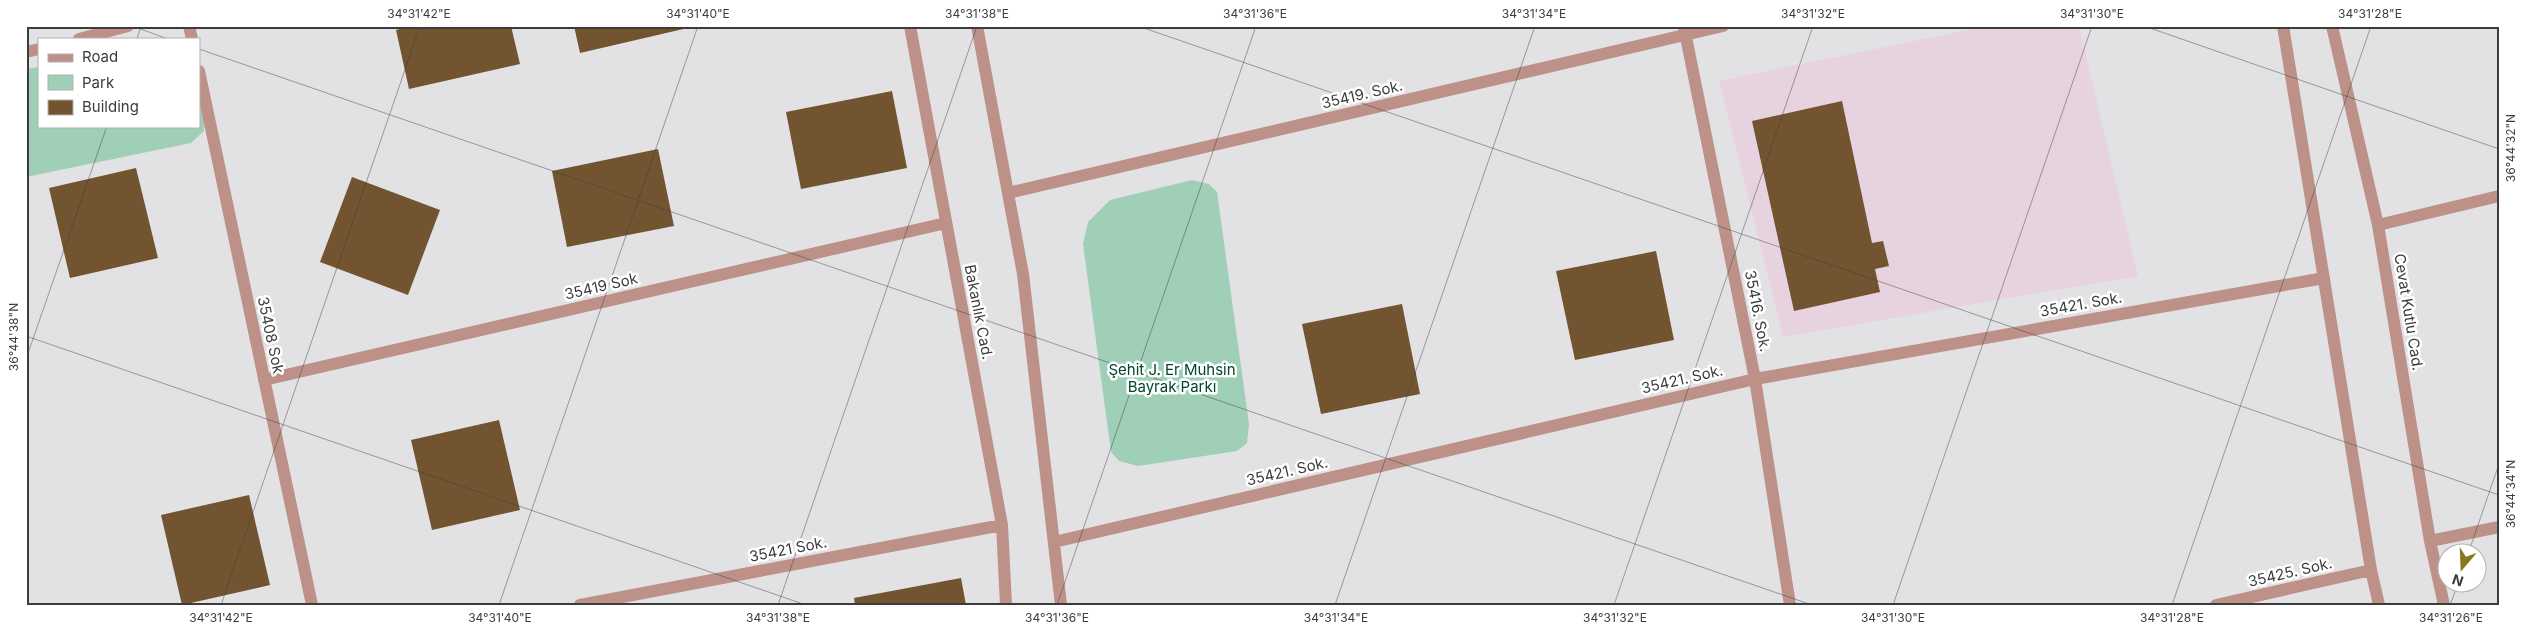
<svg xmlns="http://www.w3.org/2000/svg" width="2525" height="631" font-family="Inter,sans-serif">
<rect width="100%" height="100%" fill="#e2e2e4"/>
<path fill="#e7d2e0" d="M 1987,26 L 2079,26 L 2138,276 L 1783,337 L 1719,81 Z"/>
<path fill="#9fcfb7" d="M 39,67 L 39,126 L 199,126 L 199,89 L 204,119 L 204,131 L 191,143 L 26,177 L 26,69 Z
M 1192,180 L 1209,184 L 1217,192 L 1249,424 L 1247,443 L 1237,451 L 1138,466 L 1119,461 L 1111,452 L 1083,244 L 1088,222 L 1110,200 Z"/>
<path fill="#725431" d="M 410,26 L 511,26 L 520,64 L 409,89 L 396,30 Z
M 574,26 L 692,26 L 692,27 L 580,53 Z
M 892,91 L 907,168 L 801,189 L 786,112 Z
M 1842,101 L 1872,243 L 1883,241 L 1889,266 L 1875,269 L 1880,292 L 1794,311 L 1752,121 Z
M 658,149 L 674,226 L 567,247 L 552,171 Z
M 136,168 L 158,258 L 70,278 L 49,188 Z
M 352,177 L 440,210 L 408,295 L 320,262 Z
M 1656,251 L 1674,340 L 1575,360 L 1556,271 Z
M 1402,304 L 1420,394 L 1321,414 L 1302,324 Z
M 499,420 L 520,510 L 432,530 L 411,440 Z
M 249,495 L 270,585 L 182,605 L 161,515 Z
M 961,578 L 966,605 L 855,605 L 854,598 Z"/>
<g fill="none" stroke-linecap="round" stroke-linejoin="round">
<path stroke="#bd9088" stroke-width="12" d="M 189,26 L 192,39
M 910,26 L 1002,525 L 1006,605
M 977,26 L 1023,274 L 1061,605
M 2283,26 L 2371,570 L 2379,605
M 2332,26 L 2378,225 L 2430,541 L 2444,605
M 1684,27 L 1755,379 L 1790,605
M 79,39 L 128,26
M 26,52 L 39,49
M 199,71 L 312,605
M 1008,193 L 1723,26
M 2378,225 L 2499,196
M 264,380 L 946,223
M 2430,541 L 2499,527
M 1054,542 L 1755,379 L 2324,278
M 580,605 L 1002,525
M 2216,605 L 2371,570"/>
</g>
<path fill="none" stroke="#3c3c3d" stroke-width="1" stroke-opacity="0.45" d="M 132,26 L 168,39M 1138,26 L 2499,495M 2144,26 L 2499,149M 137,39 L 141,26M 199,49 L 1812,605M 26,336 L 806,605M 26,359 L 107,126M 2468,554 L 2499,464M 221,605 L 420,26M 499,605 L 698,26M 778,605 L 977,26M 1057,605 L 1256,26M 1335,605 L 1535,26M 1614,605 L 1813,26M 1893,605 L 2092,26M 2172,605 L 2371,26M 2450,605 L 2458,584"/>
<g text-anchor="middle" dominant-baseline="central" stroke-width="5" stroke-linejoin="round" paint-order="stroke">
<g font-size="15" fill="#3c3c3d" stroke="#fff">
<text transform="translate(1362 94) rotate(-13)">35419. Sok.</text>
<text transform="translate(601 286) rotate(-13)">35419 Sok</text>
<text transform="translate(2081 304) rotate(-10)">35421. Sok.</text>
<text transform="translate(1758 311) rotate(79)">35416. Sok.</text>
<text transform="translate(979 312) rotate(79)">Bakanlık Cad.</text>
<text transform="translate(2409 312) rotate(81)">Cevat Kutlu Cad.</text>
<text transform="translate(271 335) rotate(78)">35408 Sok</text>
<text transform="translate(1682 379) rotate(-13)">35421. Sok.</text>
<text transform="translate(1287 471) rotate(-13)">35421. Sok.</text>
<text transform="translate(788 549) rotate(-11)">35421 Sok.</text>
<text transform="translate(2290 572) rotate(-13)">35425. Sok.</text>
</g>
<g font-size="15" fill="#00452d" stroke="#fff">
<text x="1172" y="369">Şehit J. Er Muhsin<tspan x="1172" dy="17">Bayrak Parkı</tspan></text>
</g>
</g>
<rect width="2525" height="631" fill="none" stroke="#ffffff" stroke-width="55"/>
<rect x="38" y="38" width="162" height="90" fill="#ffffff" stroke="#b1b1b1"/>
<rect x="48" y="54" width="25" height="8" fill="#bd9088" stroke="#b1b1b1"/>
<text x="82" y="62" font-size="15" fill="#3c3c3d">Road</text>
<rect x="48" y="75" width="25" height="15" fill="#9fcfb7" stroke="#b1b1b1"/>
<text x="82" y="88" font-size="15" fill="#3c3c3d">Park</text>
<rect x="48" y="100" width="25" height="15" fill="#725431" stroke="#b1b1b1"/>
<text x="82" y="112" font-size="15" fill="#3c3c3d">Building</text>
<g transform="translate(2462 568) rotate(199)"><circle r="24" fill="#ffffff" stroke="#b1b1b1"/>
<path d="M0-4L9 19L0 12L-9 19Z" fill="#88781c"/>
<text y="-8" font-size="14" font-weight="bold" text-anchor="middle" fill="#3c3c3d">N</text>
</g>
<rect x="28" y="28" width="2470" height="576" fill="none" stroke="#3c3c3d" stroke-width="2"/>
<g font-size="12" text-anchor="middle" fill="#3c3c3d">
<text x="419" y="18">34°31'42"E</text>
<text x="698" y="18">34°31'40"E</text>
<text x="977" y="18">34°31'38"E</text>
<text x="1255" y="18">34°31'36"E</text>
<text x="1534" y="18">34°31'34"E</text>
<text x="1813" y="18">34°31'32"E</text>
<text x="2092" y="18">34°31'30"E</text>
<text x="2370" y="18">34°31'28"E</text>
<text transform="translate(2511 148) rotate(-90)" y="4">36°44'32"N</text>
<text transform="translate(14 337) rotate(-90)" y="4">36°44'38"N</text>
<text transform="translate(2511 494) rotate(-90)" y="4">36°44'34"N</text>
<text x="221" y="622">34°31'42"E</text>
<text x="500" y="622">34°31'40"E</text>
<text x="778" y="622">34°31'38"E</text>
<text x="1057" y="622">34°31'36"E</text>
<text x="1336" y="622">34°31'34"E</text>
<text x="1615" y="622">34°31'32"E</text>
<text x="1893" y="622">34°31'30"E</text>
<text x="2172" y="622">34°31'28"E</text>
<text x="2451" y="622">34°31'26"E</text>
</g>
</svg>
